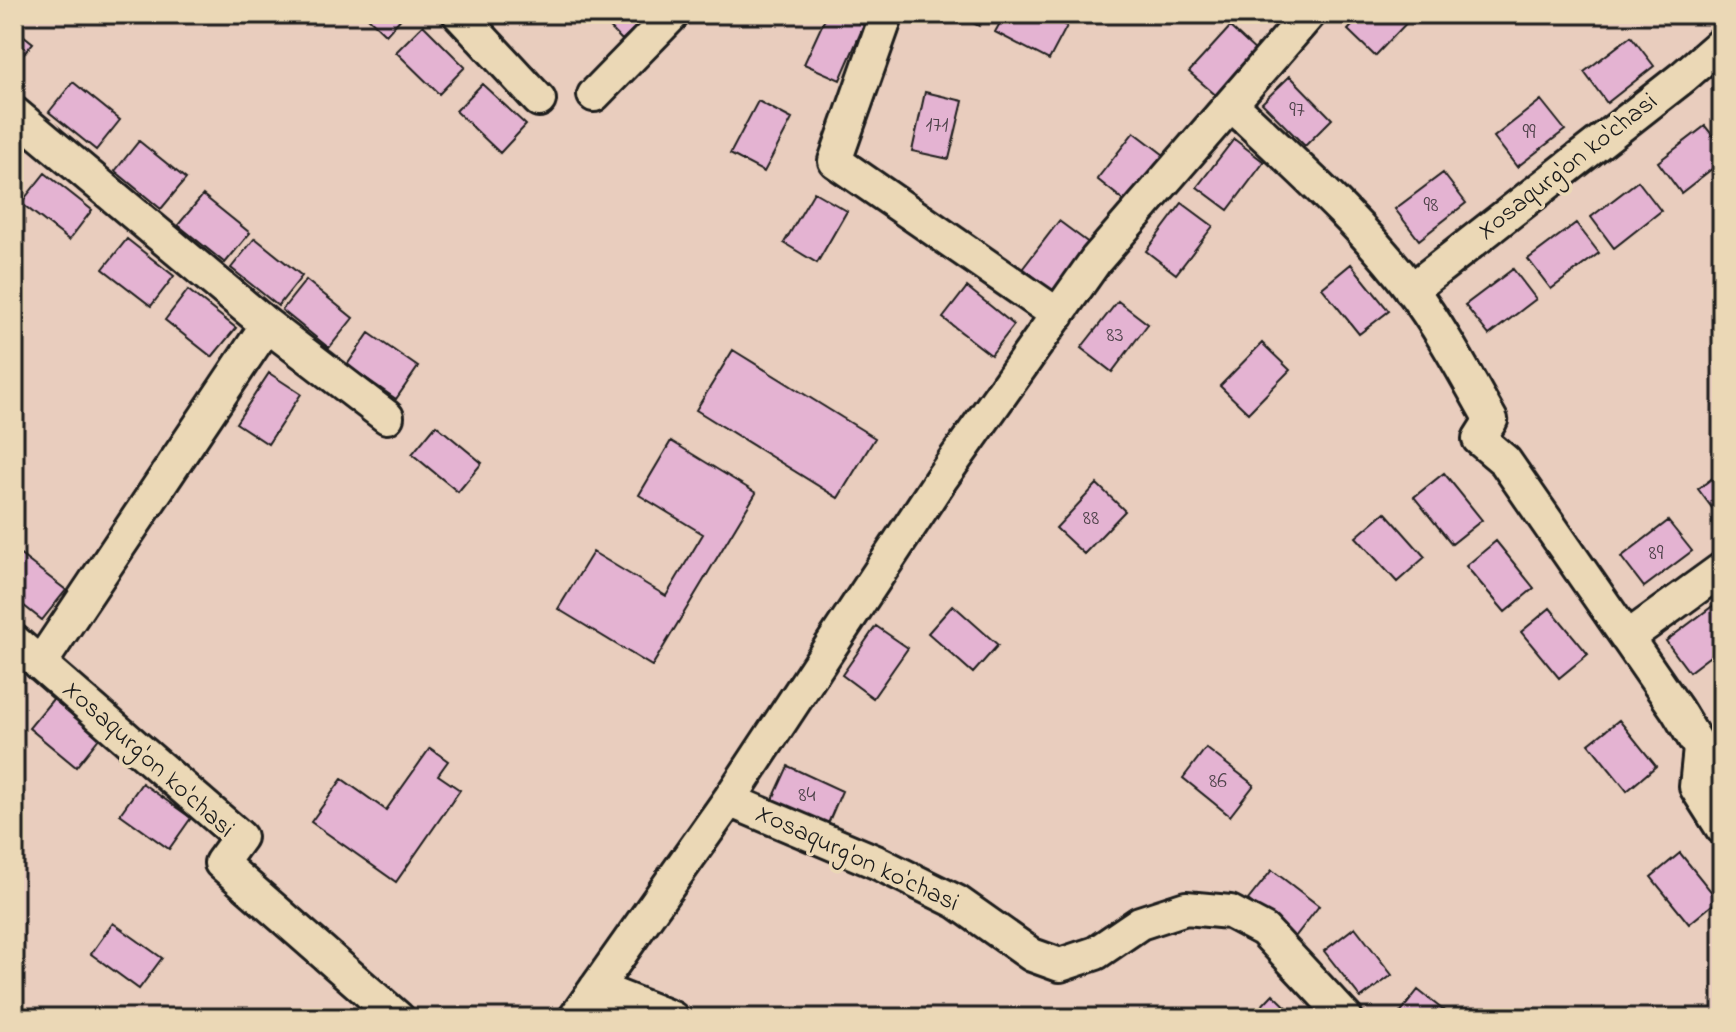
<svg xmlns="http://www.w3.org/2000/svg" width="1736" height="1032" font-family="'Indie Flower',sans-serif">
<rect width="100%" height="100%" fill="#e9cdbe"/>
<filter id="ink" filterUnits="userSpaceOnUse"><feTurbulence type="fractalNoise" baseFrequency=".0125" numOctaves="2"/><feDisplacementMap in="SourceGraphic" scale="16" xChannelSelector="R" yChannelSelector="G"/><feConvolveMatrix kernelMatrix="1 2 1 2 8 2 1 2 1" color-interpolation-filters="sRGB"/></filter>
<g filter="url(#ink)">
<path fill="#e4b3d2" stroke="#1c1c1c" stroke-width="2" d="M 364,14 L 405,14 L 386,35 Z
M 597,14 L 649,14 L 622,40 Z
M 827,14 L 839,14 L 864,25 L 840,80 L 804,64 Z
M 955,14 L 986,14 L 979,26 Z
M 1005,14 L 1044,14 L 1067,26 L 1049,60 L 995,32 Z
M 1363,14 L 1415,14 L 1375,56 L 1348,30 Z
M 423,25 L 465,67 L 439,94 L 396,52 Z
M 1230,27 L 1258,53 L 1218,97 L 1189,72 Z
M 14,28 L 33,43 L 14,66 Z
M 1631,36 L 1654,66 L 1607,103 L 1584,72 Z
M 1290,76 L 1332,119 L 1305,146 L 1262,103 Z
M 73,82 L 120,120 L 96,150 L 49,112 Z
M 482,84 L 526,125 L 500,153 L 456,111 Z
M 925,92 L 963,101 L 949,159 L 912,151 Z
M 1541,100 L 1565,130 L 1517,167 L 1494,137 Z
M 758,101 L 792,119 L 764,172 L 730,154 Z
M 1705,126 L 1722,147 L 1722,161 L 1681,193 L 1658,162 Z
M 1134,132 L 1164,155 L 1127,203 L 1097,179 Z
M 1234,139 L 1264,162 L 1228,210 L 1197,187 Z
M 139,141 L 186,179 L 161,209 L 115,171 Z
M 45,173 L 92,210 L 69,240 L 21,203 Z
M 1443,173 L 1466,203 L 1419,240 L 1395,209 Z
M 1638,181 L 1661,211 L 1614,248 L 1591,217 Z
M 814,192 L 847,211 L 817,263 L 784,243 Z
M 203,195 L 250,233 L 225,263 L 178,225 Z
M 1182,203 L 1213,226 L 1176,274 L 1146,251 Z
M 1059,221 L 1090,244 L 1053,292 L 1023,268 Z
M 1576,223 L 1599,253 L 1551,289 L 1528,259 Z
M 255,238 L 302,276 L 278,306 L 231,268 Z
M 127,239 L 174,276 L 151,306 L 103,269 Z
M 1351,264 L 1389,311 L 1359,334 L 1322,288 Z
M 1513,269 L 1536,299 L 1489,335 L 1465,305 Z
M 306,280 L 353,318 L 329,348 L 282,310 Z
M 967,287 L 1014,325 L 991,355 L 943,318 Z
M 188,290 L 236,328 L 212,357 L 165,320 Z
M 1118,301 L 1148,324 L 1112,372 L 1081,348 Z
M 369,333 L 418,367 L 396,399 L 347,365 Z
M 1262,343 L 1290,370 L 1248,413 L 1220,386 Z
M 733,350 L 875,438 L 838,498 L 696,410 Z
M 269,373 L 301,394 L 268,444 L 236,423 Z
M 436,425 L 482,463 L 458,492 L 412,454 Z
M 671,441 L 756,493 L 652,666 L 558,609 L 593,552 L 666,596 L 703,534 L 639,495 Z
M 1722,471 L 1722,519 L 1721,520 L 1698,489 Z
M 1444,473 L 1482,520 L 1452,544 L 1414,497 Z
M 1097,484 L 1125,511 L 1084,554 L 1056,528 Z
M 1385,512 L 1425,557 L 1397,582 L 1356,537 Z
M 1668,521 L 1692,551 L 1644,587 L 1621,557 Z
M 1496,541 L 1534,588 L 1505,612 L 1466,566 Z
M 18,553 L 66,590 L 42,620 L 14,598 L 14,558 Z
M 953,605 L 998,645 L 973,673 L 928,633 Z
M 1714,605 L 1722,615 L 1722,647 L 1689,672 L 1666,641 Z
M 1550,608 L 1588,654 L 1559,678 L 1521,632 Z
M 876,626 L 908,648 L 873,698 L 842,675 Z
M 53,699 L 100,737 L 76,767 L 29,728 Z
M 1619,720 L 1656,766 L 1627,791 L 1589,744 Z
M 430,748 L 448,761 L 438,775 L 460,790 L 396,882 L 311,822 L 342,779 L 386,810 Z
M 1206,748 L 1254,785 L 1230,816 L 1183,778 Z
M 788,766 L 842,791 L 827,826 L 772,801 Z
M 142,783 L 191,818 L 169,849 L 120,814 Z
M 1680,853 L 1718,900 L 1689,924 L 1651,877 Z
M 1272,870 L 1319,906 L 1295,937 L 1248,900 Z
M 113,923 L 162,958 L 139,989 L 91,954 Z
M 1355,927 L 1392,975 L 1361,998 L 1324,951 Z
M 1418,990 L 1453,1018 L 1396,1018 Z
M 1273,994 L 1298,1018 L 1250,1018 Z"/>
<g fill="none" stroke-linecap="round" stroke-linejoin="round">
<defs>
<path id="minor" d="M 459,14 L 539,100
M 887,14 L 835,161 L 1058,315
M 594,95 L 673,14
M 1232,105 C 1294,164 1360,221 1411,289 C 1442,330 1466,376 1491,420 L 1479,439 L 1505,461 L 1677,710 L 1700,748 L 1696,787 L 1722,828
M 14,113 L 267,325
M 1411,290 L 1683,77 L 1722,43
M 1627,638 L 1722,569
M 14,641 L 240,837 L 221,863 L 398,1018
M 40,664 L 267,325 L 387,417
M 729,800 L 876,862 L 957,902 L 1032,955 L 1060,965 L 1096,953 L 1140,923 L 1186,908 L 1230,912 L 1264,930 L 1346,1018
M 596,988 L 672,1018
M 575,1018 L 729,800 L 941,479 L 1096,260 L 1309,14"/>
</defs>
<use href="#minor" stroke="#1c1c1c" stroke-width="38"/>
<use href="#minor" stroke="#ebd8b6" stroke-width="32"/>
</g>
</g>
<g text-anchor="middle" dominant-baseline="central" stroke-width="7" stroke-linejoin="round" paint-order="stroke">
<g font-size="22" fill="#4e424a">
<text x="1297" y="111">97</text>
<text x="937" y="126">171</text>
<text x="1529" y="133">99</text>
<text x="1431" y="206">98</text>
<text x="1115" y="336">83</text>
<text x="1091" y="519">88</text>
<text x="1656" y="554">89</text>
<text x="1218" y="782">86</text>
<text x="807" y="796">84</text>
</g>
<g font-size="26" fill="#1c1c1c" stroke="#ebd8b6">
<text transform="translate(1568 167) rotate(-38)">Xosaqurg'on ko'chasi</text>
<text transform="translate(148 760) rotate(42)">Xosaqurg'on ko'chasi</text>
<text transform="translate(857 859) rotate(25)">Xosaqurg'on ko'chasi</text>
</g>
</g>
<rect width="1736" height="1032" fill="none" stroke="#ebd8b6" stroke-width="48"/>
<rect x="24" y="24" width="1688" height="984" fill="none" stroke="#1c1c1c" stroke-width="3" filter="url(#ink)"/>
</svg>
